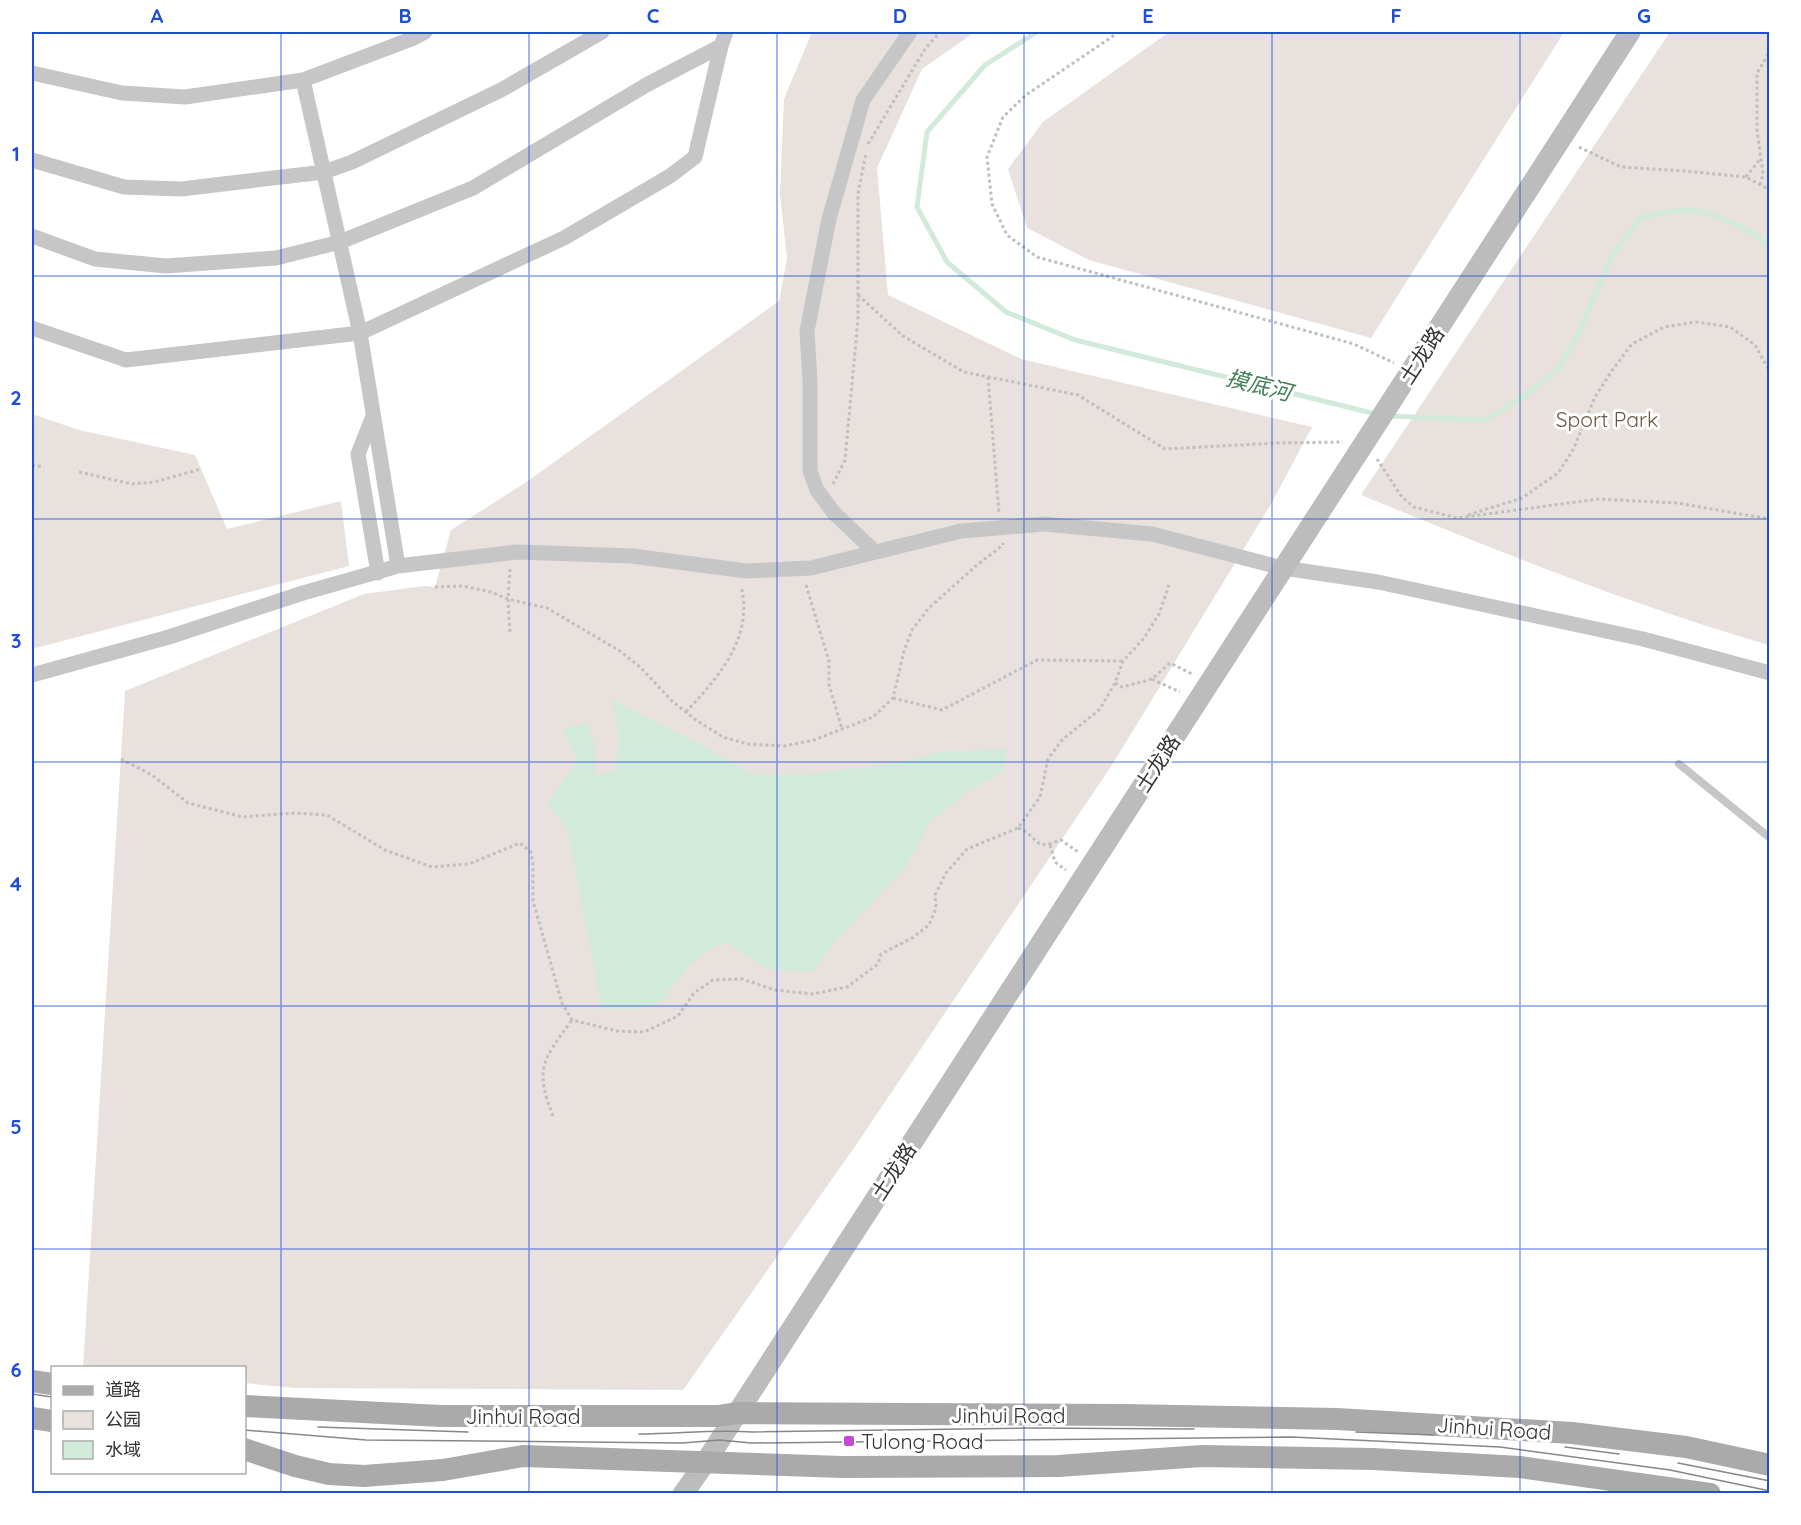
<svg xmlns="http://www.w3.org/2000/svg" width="1801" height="1525" font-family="Quicksand,'Noto Sans SC',sans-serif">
<rect width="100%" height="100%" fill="#fff"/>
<path fill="#e8e1dd" d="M 812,32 L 975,32 L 922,69 L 877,168 L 888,295 L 1021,359 L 1312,427 L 1271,504 L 1112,765 L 856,1145 L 683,1390 L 296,1388 L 245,1383 L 244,1368 L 83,1368 L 125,691 L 364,594 L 425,586 L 435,587 L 451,530 L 525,483 L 779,301 L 787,259 L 780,194 L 784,99 Z
M 1169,32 L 1564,32 L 1371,338 L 1089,260 L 1027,228 L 1008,169 L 1043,122 Z
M 1670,32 L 1769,32 L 1769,645 C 1630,605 1496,550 1361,495 Z
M 32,414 L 79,430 L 195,455 L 227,529 L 341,501 L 349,566 L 32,649 Z"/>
<path fill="#d2eada" d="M 612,700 L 691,739 L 753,774 L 812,774 L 903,762 L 940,752 L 1008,749 L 1001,772 L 964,794 L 930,822 L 905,868 L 834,942 L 812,972 L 768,969 L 727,943 L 713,947 L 688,966 L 660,1003 L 636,1009 L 602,1009 L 568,830 L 548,804 L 577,760 L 563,728 L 588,723 L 594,743 L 595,775 L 614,771 L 620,739 Z"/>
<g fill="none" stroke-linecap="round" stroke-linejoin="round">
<path stroke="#d2eada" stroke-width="5" d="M 1037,32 L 985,65 L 927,132 L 917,207 L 947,262 L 1006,312 L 1075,340 L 1376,414
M 1389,416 L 1486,420 L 1524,396 L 1558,369 L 1577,337 L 1613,253 L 1642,217 C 1656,215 1674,209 1688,210 C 1717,213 1747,228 1770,246"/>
<path stroke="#bfbfbf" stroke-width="3" stroke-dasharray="3 3" stroke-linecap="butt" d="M 1119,32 L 1026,95 L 1003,117 L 987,157 L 992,204 L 1007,235 L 1037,257 L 1354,344 L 1394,363
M 868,144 L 925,49 L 940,32
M 1579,147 L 1621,167 L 1684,171 L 1746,177 L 1770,190
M 1746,177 L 1761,158
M 1760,185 L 1763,174 L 1757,130 L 1757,73 L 1770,51
M 858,295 L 903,336 L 964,372 L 1078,395 L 1165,449 L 1276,443 L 1343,442
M 988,377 L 999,513
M 1377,459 L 1402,497 L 1414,507 L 1457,518 L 1599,499 L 1677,503 L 1770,519
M 32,465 L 44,467
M 79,472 L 132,484 L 154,482 L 201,469
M 833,484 L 845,460 L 858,319 L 858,194 L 866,153
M 1468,515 L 1522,498 L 1558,473 L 1573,450 L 1595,397 L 1611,372 L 1632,344 L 1664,327 L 1696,322 L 1730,327 L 1755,345 L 1770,372
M 510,569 L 508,599 L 510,633
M 806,585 L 829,661 L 829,685 L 842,729
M 435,587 L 463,586 L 491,592 L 508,599 L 547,608 L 620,651 L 640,667 L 672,701 L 696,720 L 723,737 L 747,744 L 784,746 L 814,740 L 873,717 L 893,698 L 904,651 L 912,630 L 928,609 L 977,565 L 1003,545 L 1003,543
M 1152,679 L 1180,692
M 1115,683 L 1122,687 L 1152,679 L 1170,663 L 1192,674
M 893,698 L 942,710 L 1037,660 L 1123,661
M 686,712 C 719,676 754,638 741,586
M 121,759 L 152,775 L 188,803 L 243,817 L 294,813 L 327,815 L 385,850 L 432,867 L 469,864 L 520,843 L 531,852 L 533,864 L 533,901 L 562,1003 L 572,1020 L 617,1031 L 644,1032 L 678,1016 L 694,993 L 713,980 L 742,979 L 775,990 L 813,994 L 847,987 L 878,964 L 881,954 L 912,938 L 929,925 L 936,908 L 935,895 L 946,873 L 967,849 L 1018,828 L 1040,797 L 1048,759 L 1062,740 L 1100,709 L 1115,683 L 1123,661 L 1144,638 L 1159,614 L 1169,585
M 1018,828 C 1040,836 1031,852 1061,840 L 1078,852
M 1050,845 L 1055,862 L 1066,870
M 553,1116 C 534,1068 543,1060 572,1020"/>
<path stroke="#c6c6c6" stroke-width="8" d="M 1679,764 L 1770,838"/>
<path stroke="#c6c6c6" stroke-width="15" d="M 32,73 L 122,93 L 185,97 L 303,80 L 414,38 L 425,32
M 303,80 L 360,333 L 398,566
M 32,160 L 124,187 L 181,189 L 324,172 L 352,162 L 501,90 L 602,32
M 32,236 L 95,259 L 166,266 L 276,258 L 340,242 L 473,188 L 648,84 L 721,46
M 32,328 L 126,360 L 360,333 L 564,238 L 670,176 L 695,157 L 721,46 L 726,32
M 373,416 L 358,454 L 378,573
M 875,552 L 833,512 L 817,490 L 810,471 L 810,381 L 807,331 L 829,219 L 863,100 L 910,32
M 32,675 L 169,637 L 303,593 L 398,566 L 517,552 L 632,556 L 746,571 L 811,568 L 961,531 L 1044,524 L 1152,534 L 1283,568 L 1378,582 L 1643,639 L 1770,673"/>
<path stroke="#bcbcbc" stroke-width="21" d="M 683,1494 L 705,1463 L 1630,32"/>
<path stroke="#aaa" stroke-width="22" d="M 32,1381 L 52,1384
M 244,1406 L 441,1416 L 718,1416 L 737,1413 L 1124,1415 L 1337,1419 L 1572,1433 L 1686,1447 L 1770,1465
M 32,1418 L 52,1421
M 244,1449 L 295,1466 L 329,1474 L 364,1476 L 443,1470 L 523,1456 L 842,1467 L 1058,1466 L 1202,1456 L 1373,1459 L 1520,1467 L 1710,1494"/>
<path stroke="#878787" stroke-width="1.5" d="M 32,1394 L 52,1397
M 318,1427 L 468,1432
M 244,1430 L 366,1440 L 682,1443 L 720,1440 L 751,1443 L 1292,1437 L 1500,1447 L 1670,1470 L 1770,1491
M 1356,1432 L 1434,1435
M 639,1434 C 677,1434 714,1429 752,1432 L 1028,1428 L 1194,1429
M 1565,1447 L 1619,1454
M 1678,1463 L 1770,1481"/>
</g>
<path fill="none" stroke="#1d4ed8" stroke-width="1.5" stroke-opacity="0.55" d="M 281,32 L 281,1494M 529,32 L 529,1494M 777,32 L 777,1494M 1024,32 L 1024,1494M 1272,32 L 1272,1494M 1520,32 L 1520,1494M 32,276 L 1770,276M 32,519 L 1770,519M 32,762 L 1770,762M 32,1006 L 1770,1006M 32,1249 L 1770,1249"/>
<rect fill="#c34bd3" stroke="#fff" stroke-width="2" x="843" y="1435" width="12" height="12" rx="3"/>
<g text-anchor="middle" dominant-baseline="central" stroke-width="6" stroke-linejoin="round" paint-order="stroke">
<g font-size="21" fill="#323232" stroke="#fff">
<text transform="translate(1421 355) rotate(-57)">土龙路</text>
<text transform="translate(1157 763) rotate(-57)">土龙路</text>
<text transform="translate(893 1171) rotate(-57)">土龙路</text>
<text x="1008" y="1415">Jinhui Road</text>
<text x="523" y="1416">Jinhui Road</text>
<text transform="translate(1494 1428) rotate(4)">Jinhui Road</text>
</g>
<g font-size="21" fill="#6a5644" stroke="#fff">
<text x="1607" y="419">Sport Park</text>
</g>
<g font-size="21" fill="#323232" stroke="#fff" text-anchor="start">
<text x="861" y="1441">Tulong Road</text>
</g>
<g font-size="22" font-style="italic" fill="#428158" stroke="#fff">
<text transform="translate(1259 385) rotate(14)">摸底河</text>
</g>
</g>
<rect width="1801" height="1525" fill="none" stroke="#ffffff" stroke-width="66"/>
<rect x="51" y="1366" width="195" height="108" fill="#ffffff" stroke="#adadad" stroke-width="1.5"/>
<rect x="63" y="1386" width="30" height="9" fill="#aaaaaa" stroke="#adadad" stroke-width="1.5"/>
<text x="105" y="1396" font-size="18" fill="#323232">道路</text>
<rect x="63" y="1411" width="30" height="18" fill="#e8e1dd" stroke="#adadad" stroke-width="1.5"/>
<text x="105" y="1426" font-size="18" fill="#323232">公园</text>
<rect x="63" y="1441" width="30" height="18" fill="#d2eada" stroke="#adadad" stroke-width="1.5"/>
<text x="105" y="1456" font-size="18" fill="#323232">水域</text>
<rect x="33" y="33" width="1735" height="1459" fill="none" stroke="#1d4ed8" stroke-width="2"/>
<g font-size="20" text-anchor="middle" font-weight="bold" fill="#1d4ed8">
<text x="157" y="23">A</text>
<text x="405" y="23">B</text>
<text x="653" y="23">C</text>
<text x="900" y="23">D</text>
<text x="1148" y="23">E</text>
<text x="1396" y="23">F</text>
<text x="1644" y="23">G</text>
<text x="16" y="161">1</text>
<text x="16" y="405">2</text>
<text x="16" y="648">3</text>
<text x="16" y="891">4</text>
<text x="16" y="1134">5</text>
<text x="16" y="1377">6</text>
</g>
</svg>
